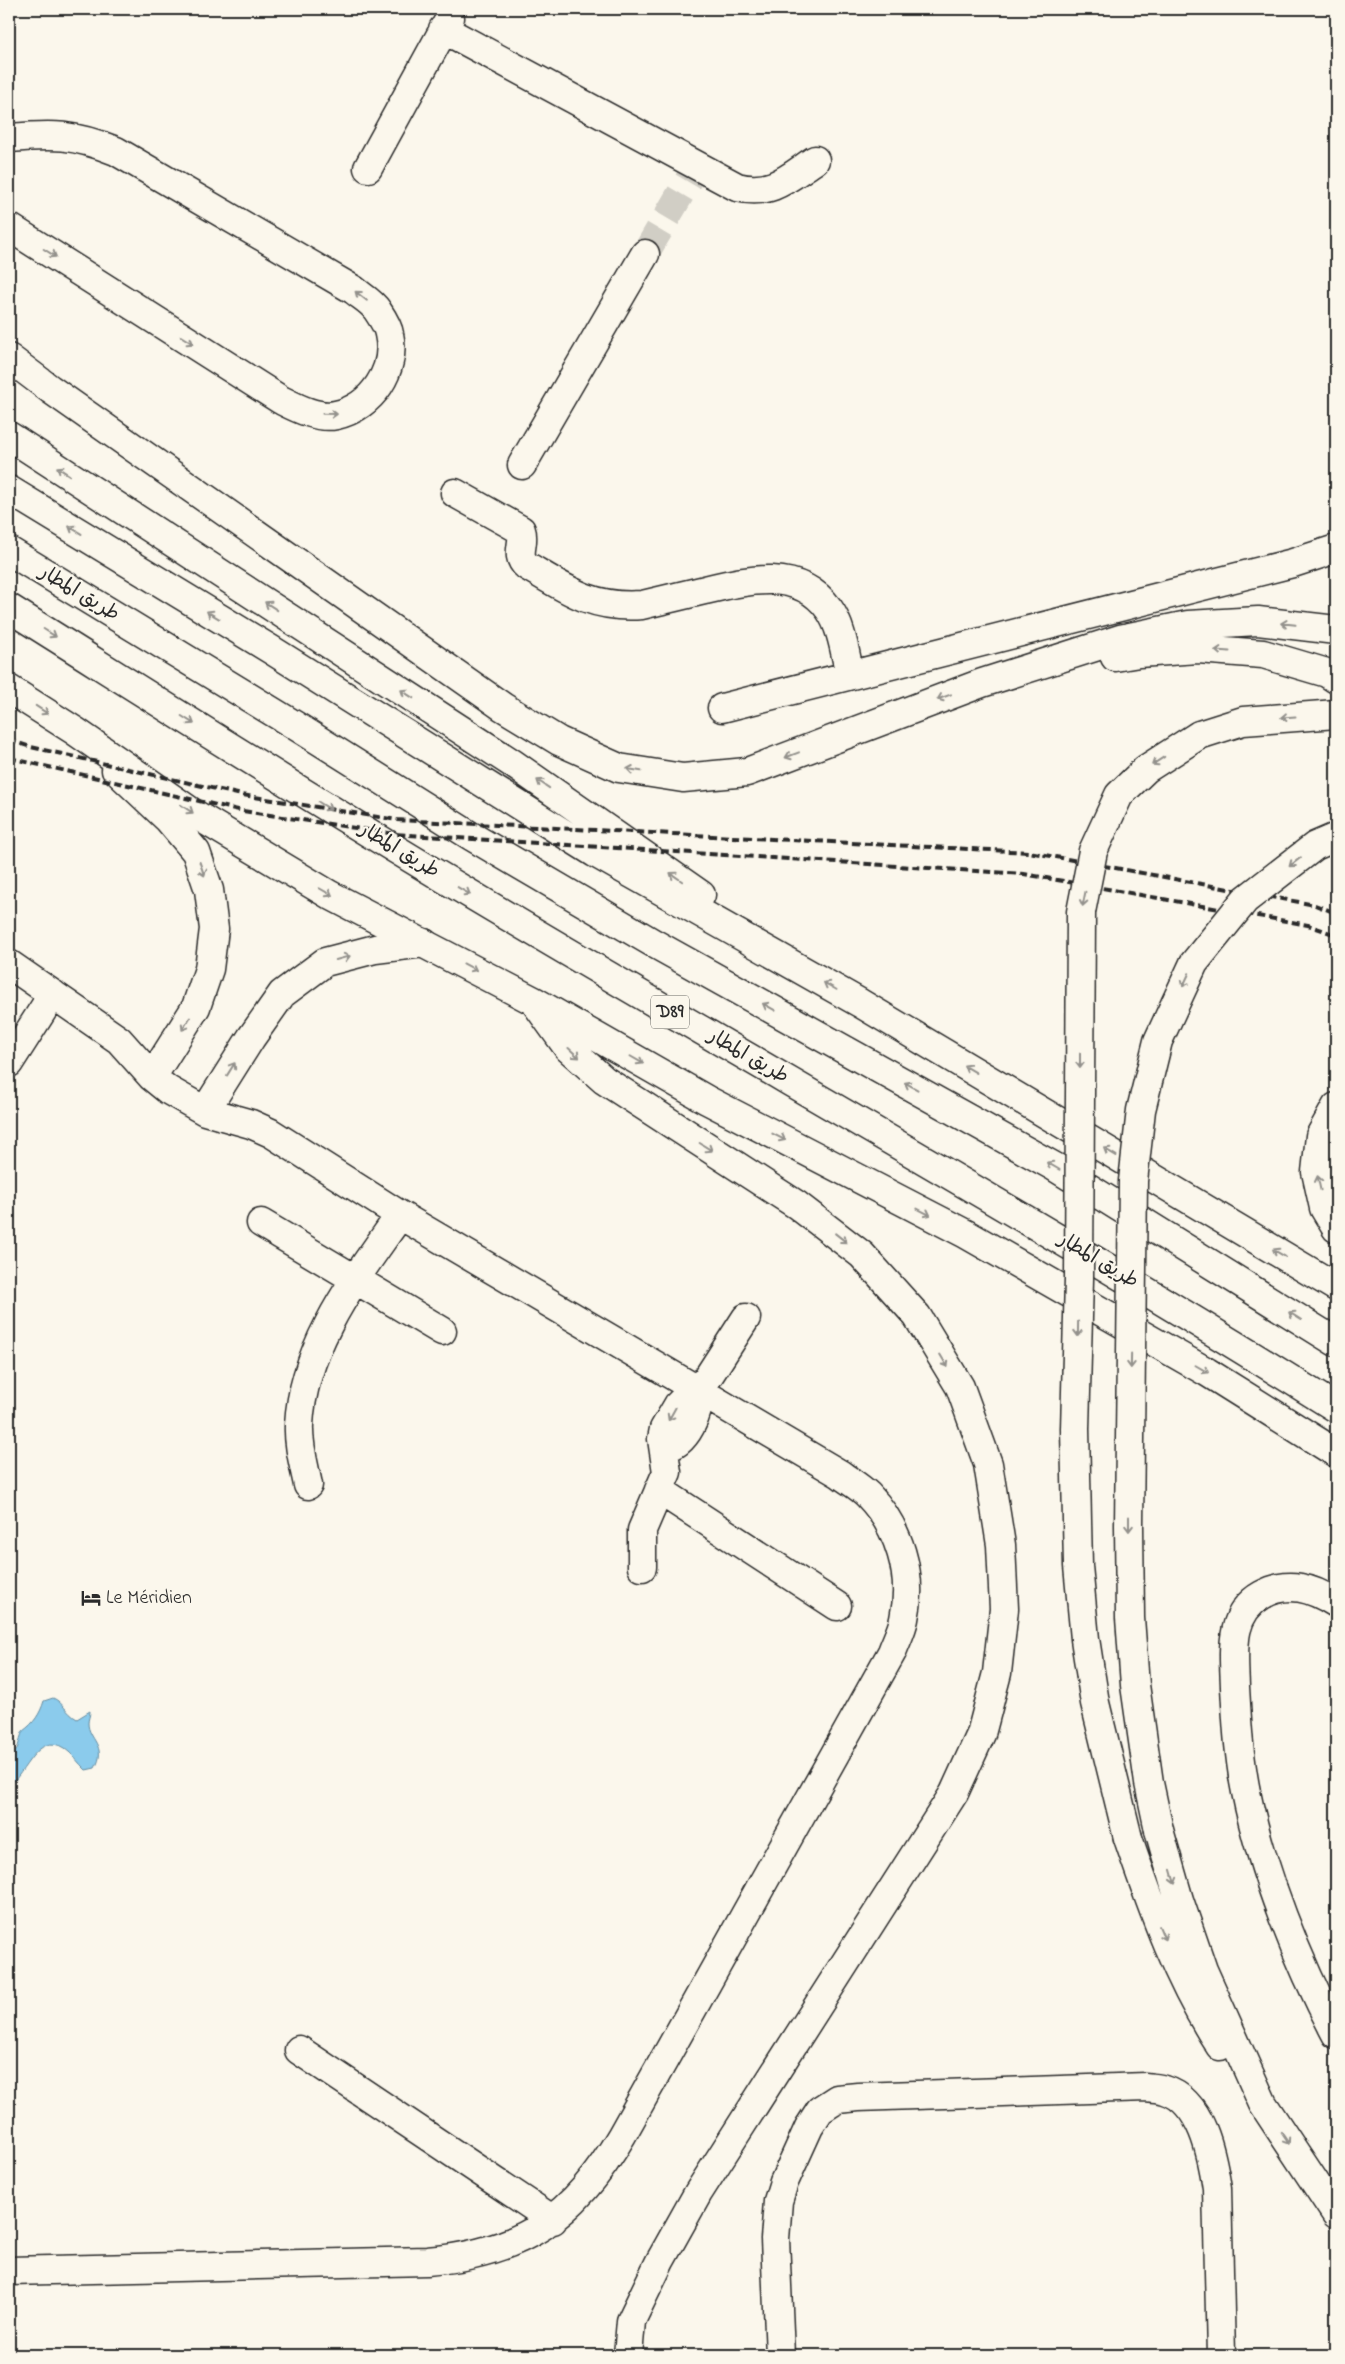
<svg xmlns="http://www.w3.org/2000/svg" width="1345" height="2364" font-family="'Indie Flower','Playpen Sans Arabic',sans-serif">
<rect width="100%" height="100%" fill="#fbf7ec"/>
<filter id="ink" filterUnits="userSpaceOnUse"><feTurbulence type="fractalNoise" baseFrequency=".02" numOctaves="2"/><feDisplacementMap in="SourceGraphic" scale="10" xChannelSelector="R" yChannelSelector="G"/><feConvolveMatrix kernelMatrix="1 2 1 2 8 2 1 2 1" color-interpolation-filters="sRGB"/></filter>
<g filter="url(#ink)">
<path fill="#8bcbec" stroke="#658b9f" d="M 53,1698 C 63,1702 66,1713 77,1719 L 90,1711 C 90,1716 88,1719 88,1723 C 88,1739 108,1746 95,1768 L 86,1770 C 78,1763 73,1754 64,1748 C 38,1731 25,1774 9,1786 L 9,1756 C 20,1752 18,1741 23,1731 C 34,1723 40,1714 44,1701 Z"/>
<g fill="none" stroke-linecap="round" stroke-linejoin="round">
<path stroke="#d1cec5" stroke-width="28" stroke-dasharray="28 14" stroke-linecap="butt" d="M 645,254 L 697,166"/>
<defs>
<path id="minor" d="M 443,29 L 737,187 C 771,196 788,178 815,160
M 9,138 C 54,134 73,134 116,151 L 354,290 C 361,296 372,302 377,310 C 381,316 388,326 389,334 C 397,370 372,407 336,415 C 318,419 297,408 281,400 L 9,227
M 368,168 L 450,18
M 522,465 L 645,254
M 455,493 L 521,530 C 526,543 514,555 527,566 C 567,590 593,609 642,605 C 663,600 684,595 705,590 C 747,580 799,567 829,609 C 842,627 845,654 850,675
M 722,708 L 1293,563 L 1336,549
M 116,770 L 168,819 L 196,852 L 209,890 L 214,929 L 209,969 L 196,1007 L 152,1077
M 9,964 L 119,1040 L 152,1077 L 168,1090 L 205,1111 L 251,1124 L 271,1133 L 400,1215 L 840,1474 C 849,1481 860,1487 868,1495 C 899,1527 914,1575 904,1619 C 902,1630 896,1641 892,1652 L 622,2135 C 575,2217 522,2253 427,2261 L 9,2271
M 9,1063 L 53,994
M 1336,1107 L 1320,1136 L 1316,1172 L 1324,1208 L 1336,1228
M 205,1111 L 251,1038 L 282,994 L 325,962 L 375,949 L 424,943
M 261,1223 L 442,1331
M 664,1448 C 687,1445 700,1412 699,1391
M 308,1485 C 304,1465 298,1445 299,1425 C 303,1344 356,1278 400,1215
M 659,1490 L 837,1606
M 642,1567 L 642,1530 L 667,1472 L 662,1439 L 664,1429 L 678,1405 L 684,1399 L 699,1391 L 746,1318
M 1336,1603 C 1312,1588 1288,1580 1262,1595 C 1228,1614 1234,1653 1235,1687 C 1237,1722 1239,1758 1246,1792 C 1262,1872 1298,1962 1336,2034
M 299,2050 L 553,2220
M 780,2355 L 775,2239 L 778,2201 L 784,2182 L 809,2127 L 820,2110 L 837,2099 L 858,2097 L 1146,2087 C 1152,2088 1159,2088 1165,2090 C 1202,2101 1212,2155 1217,2188 L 1221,2355"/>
<path id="major" d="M 9,358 L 50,389 L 503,707 L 559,741 L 619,768 L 683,778 L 747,772 L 982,683 L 1120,639 L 1188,625 L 1258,621 L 1336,630
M 9,436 L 512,763 L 701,895
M 9,490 L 270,649 L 595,853 L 860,1003 L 1336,1287
M 1115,657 L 1139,653 L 1198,649 L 1263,654 L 1327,673 L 1336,679
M 9,689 L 75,731 L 193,813 L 330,895 L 534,1001 L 707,1100 L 966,1234 L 1207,1372 L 1336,1453
M 1199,735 L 1243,721 L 1336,714
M 534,1001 L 568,1048 L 604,1080 L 797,1205 L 862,1255 L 917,1316 L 960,1387 L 988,1464 L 1001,1545 L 1004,1609 L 997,1673 L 981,1734 L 954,1793 L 698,2193 L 660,2261 L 631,2321 L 628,2355
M 1159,1830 L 1179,1900 L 1203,1970 L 1263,2104 L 1336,2214
M 1128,1838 C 1153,1911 1178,1982 1220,2046"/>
<path id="highway" d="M 9,551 L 296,726 L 471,836 L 655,944 L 1055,1167 L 1336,1342
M 9,608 C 178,714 347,822 519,923 C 792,1085 1068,1239 1336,1408"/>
</defs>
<use href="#minor" stroke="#2b2b2b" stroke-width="31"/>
<use href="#major" stroke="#2b2b2b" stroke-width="31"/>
<use href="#highway" stroke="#2b2b2b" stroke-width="31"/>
<use href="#minor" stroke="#fbf7ec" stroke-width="28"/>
<use href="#major" stroke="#fbf7ec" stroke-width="28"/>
<use href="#highway" stroke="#fbf7ec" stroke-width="28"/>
<path stroke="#2b2b2b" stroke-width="4" stroke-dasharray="8 4" stroke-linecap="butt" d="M 9,740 L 31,747 L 242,795 L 397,820 L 1029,852 L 1315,905 L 1336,913
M 9,758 L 243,811 L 395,834 L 1024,874 L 1308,925 L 1336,935"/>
<defs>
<path id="major-bridge" d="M 1159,1830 L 1149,1783 L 1135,1685 L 1130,1618 L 1129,1525 L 1133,1181 L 1141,1110 L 1158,1041 L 1194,963 L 1245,900 L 1315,846 L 1336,837
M 1128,1838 L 1095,1703 L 1085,1639 L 1078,1566 L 1075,1429 L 1079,1279 L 1081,912 L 1093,851 L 1119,795 L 1146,769 L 1199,735"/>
</defs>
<use href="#major-bridge" stroke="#2b2b2b" stroke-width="31" stroke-linecap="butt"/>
<use href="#major-bridge" stroke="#fbf7ec" stroke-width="28"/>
</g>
<defs><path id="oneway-shaft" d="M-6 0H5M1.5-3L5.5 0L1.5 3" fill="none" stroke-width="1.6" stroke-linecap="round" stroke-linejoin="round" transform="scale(1.25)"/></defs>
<g stroke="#93918c">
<use href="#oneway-shaft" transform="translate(50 253) rotate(32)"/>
<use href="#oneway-shaft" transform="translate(361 296) rotate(-142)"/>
<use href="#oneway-shaft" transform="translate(187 340) rotate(32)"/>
<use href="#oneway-shaft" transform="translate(330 414) rotate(1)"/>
<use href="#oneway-shaft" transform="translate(63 471) rotate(-147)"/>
<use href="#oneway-shaft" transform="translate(75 530) rotate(-149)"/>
<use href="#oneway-shaft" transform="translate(271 606) rotate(-147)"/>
<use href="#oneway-shaft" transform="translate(213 615) rotate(-149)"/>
<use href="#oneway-shaft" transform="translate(1288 624) rotate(-174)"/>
<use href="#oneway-shaft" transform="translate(50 633) rotate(32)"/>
<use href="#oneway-shaft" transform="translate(1222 651) rotate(-176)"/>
<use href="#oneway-shaft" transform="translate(407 694) rotate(-147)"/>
<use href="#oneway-shaft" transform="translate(944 697) rotate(159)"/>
<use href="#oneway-shaft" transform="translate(42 710) rotate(33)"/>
<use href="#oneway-shaft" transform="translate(1288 717) rotate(176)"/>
<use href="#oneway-shaft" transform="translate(188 720) rotate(32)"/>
<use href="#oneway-shaft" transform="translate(792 755) rotate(159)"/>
<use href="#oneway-shaft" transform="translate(1158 761) rotate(147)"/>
<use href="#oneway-shaft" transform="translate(634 770) rotate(-171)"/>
<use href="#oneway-shaft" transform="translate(543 784) rotate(-146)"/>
<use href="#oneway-shaft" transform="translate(325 806) rotate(32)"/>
<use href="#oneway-shaft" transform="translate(187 809) rotate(34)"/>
<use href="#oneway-shaft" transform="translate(1295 862) rotate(142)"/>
<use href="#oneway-shaft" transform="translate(202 869) rotate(71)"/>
<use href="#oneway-shaft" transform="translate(676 877) rotate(-145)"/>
<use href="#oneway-shaft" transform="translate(464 891) rotate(31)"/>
<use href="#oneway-shaft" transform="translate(326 892) rotate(30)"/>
<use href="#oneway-shaft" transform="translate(1084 899) rotate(101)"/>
<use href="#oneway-shaft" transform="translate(343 958) rotate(-15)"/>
<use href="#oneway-shaft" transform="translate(470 967) rotate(28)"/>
<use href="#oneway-shaft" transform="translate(1186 980) rotate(115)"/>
<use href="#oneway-shaft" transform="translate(830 986) rotate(-150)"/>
<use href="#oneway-shaft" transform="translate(769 1007) rotate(-151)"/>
<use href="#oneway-shaft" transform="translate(186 1024) rotate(122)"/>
<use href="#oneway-shaft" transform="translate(574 1053) rotate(42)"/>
<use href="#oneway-shaft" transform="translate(637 1060) rotate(30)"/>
<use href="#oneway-shaft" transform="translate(1080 1061) rotate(90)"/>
<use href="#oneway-shaft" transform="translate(231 1069) rotate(-58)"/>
<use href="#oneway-shaft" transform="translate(970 1069) rotate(-149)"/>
<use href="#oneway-shaft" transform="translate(911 1086) rotate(-151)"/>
<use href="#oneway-shaft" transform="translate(779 1137) rotate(27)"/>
<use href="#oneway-shaft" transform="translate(706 1147) rotate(32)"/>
<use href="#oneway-shaft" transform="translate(1110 1152) rotate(-149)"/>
<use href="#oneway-shaft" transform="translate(1053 1166) rotate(-150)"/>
<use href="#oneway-shaft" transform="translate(1319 1183) rotate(-102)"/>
<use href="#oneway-shaft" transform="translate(924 1212) rotate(27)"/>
<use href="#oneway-shaft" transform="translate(841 1238) rotate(38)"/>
<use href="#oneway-shaft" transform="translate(1279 1253) rotate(-149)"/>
<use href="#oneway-shaft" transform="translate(1295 1316) rotate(-148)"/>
<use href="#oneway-shaft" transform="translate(1078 1329) rotate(91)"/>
<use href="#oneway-shaft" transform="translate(944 1361) rotate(59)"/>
<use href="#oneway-shaft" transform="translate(1131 1361) rotate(91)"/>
<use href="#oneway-shaft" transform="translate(1202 1369) rotate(30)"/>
<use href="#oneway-shaft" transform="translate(672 1414) rotate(119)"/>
<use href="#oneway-shaft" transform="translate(1129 1524) rotate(90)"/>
<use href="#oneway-shaft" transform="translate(1173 1877) rotate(74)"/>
<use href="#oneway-shaft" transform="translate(1162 1933) rotate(67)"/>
<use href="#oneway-shaft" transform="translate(1285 2138) rotate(56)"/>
</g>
</g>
<defs>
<symbol id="hotel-bare" viewBox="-9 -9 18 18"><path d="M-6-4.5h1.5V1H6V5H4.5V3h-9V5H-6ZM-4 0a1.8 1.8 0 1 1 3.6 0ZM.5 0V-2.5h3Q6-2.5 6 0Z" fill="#2b2b2b" stroke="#fbf7ec" stroke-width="2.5" paint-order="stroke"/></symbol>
</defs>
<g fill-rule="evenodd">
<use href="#hotel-bare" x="77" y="1584" width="28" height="28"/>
</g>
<g text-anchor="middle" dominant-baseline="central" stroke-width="4.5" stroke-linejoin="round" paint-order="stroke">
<rect fill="#fbf7ec" stroke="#696865" stroke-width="1" x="651" y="995.5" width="38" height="33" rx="4"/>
<g font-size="19" font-weight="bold" fill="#2b2b2b">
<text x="670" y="1012">D89</text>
</g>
<g font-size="20" fill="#2b2b2b" stroke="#fbf7ec">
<text transform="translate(79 594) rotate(31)">طريق المطار</text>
<text transform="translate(399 851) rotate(31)">طريق المطار</text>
<text transform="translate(748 1057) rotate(30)">طريق المطار</text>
<text transform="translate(1098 1261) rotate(31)">طريق المطار</text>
</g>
<g font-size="20" fill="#2b2b2b" stroke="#fbf7ec" text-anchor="start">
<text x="106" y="1598">Le Méridien</text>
</g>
</g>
<rect width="1345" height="2364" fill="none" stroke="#fbf7ec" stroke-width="30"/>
<rect x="15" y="15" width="1315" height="2334" fill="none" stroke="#2b2b2b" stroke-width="2" filter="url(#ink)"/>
</svg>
